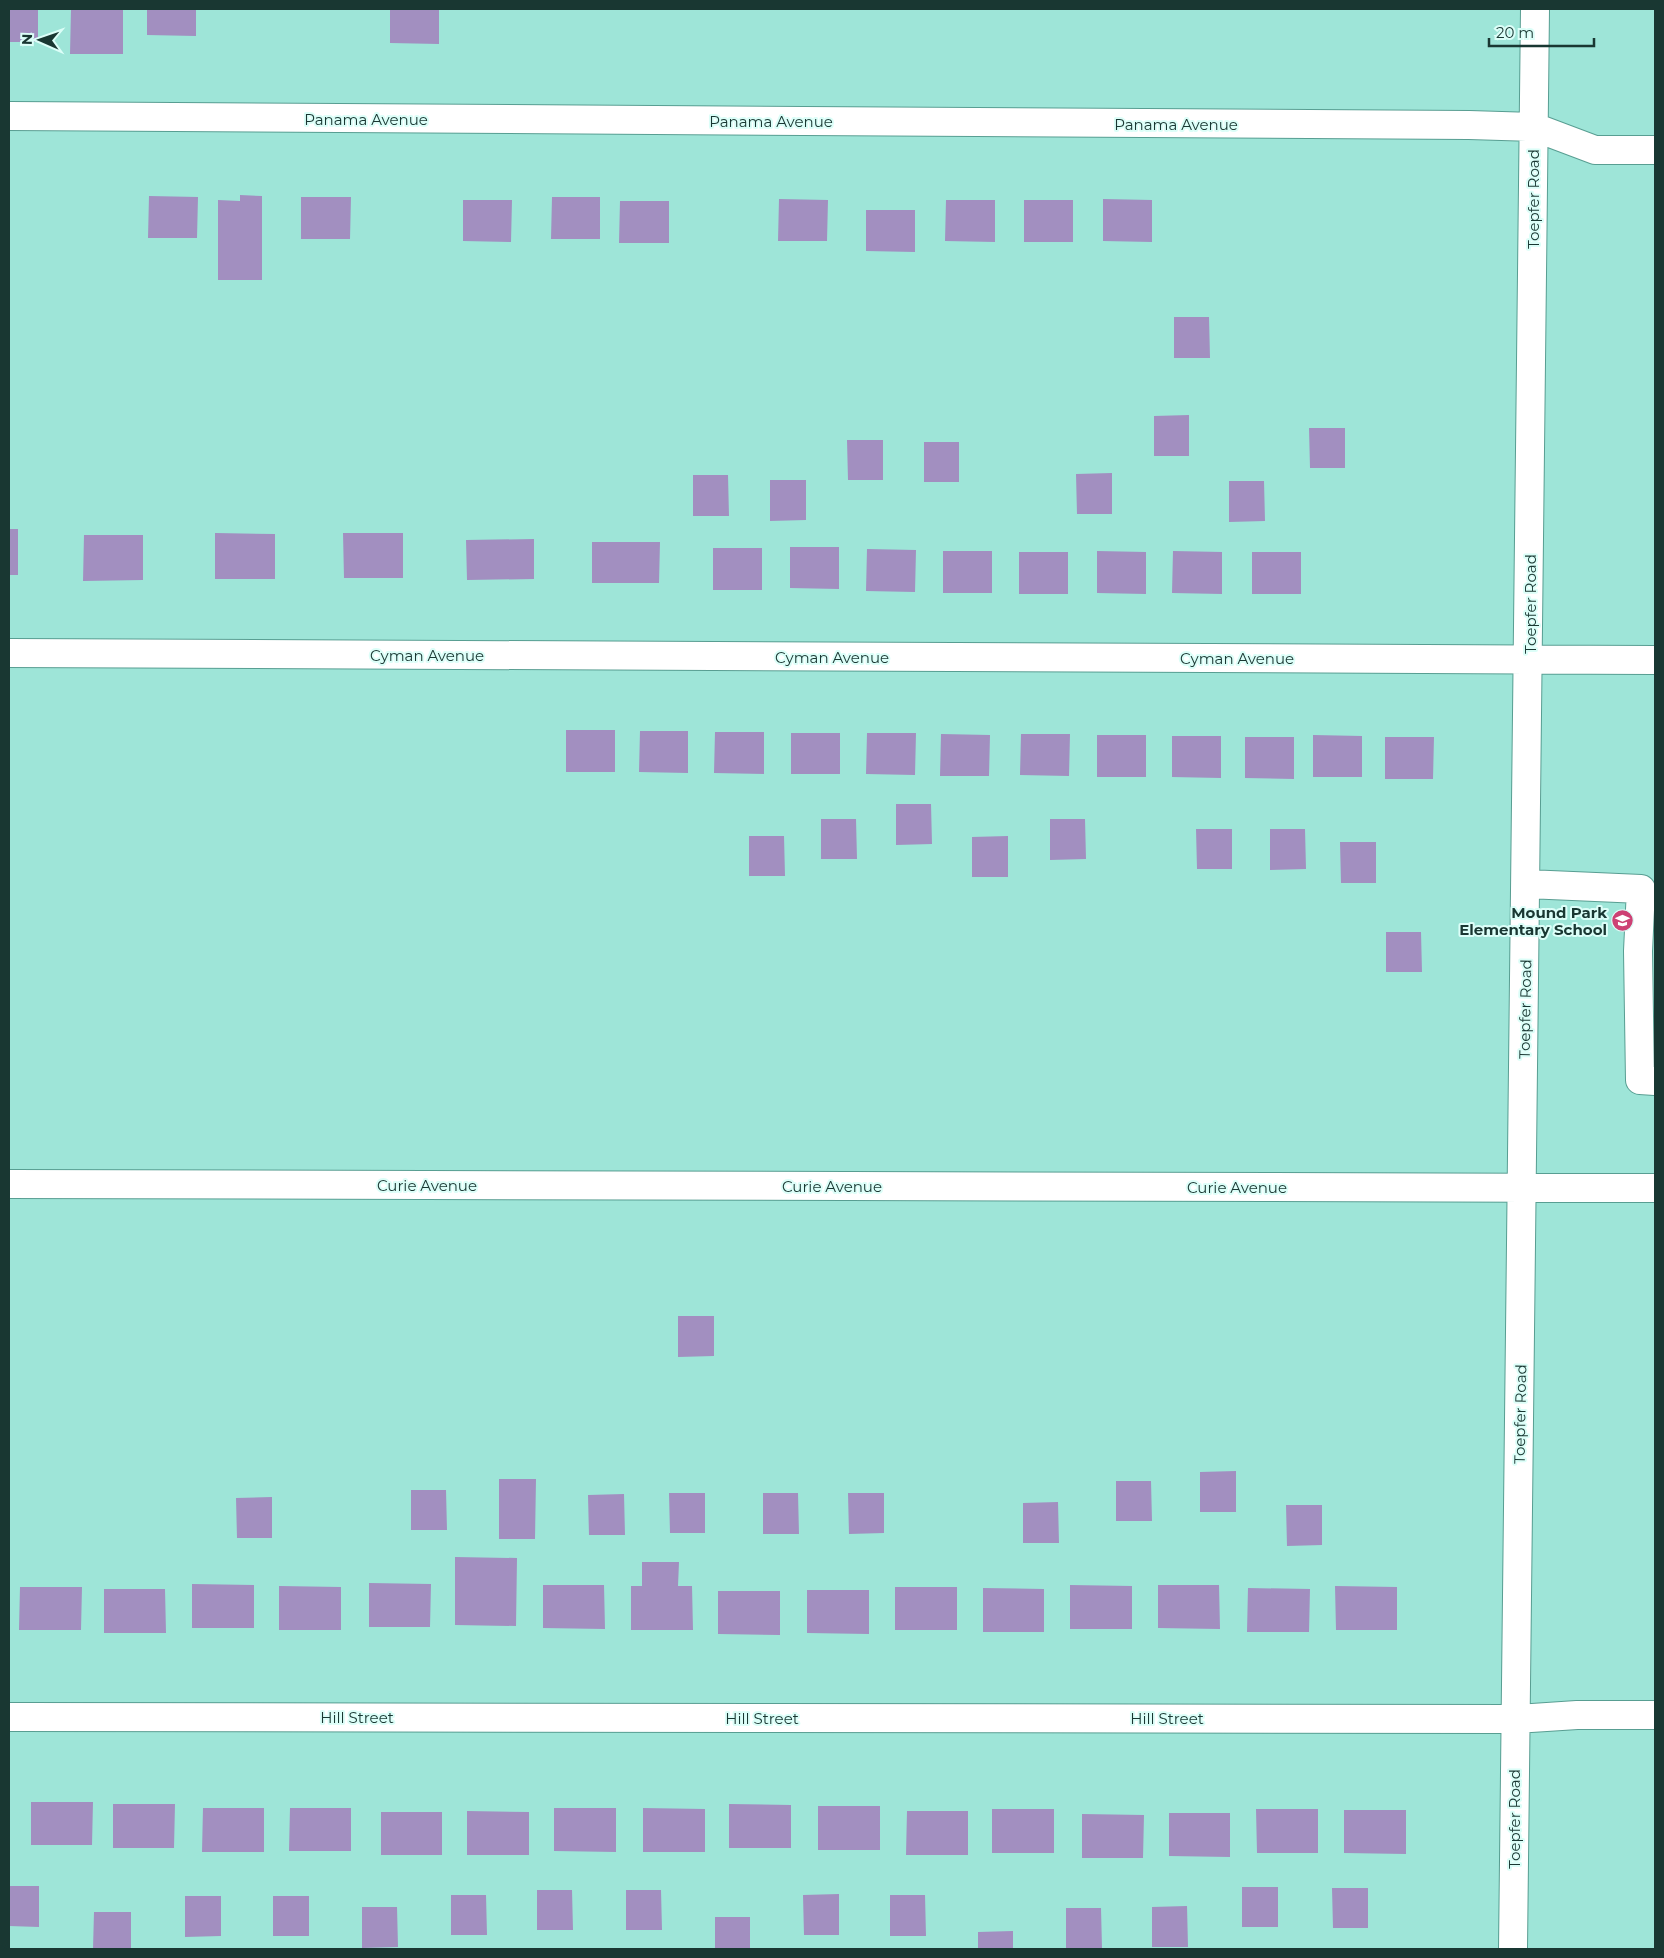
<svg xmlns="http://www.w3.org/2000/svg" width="1664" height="1958" font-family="Montserrat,sans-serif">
<rect width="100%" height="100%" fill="#9ee5d8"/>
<path fill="#a28fc0" d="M 9,9 L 38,9 L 38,42 L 9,42 Z
M 71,9 L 123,9 L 123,54 L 70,54 Z
M 147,9 L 196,9 L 196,36 L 147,35 Z
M 390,9 L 439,9 L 439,44 L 390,43 Z
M 240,195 L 262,196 L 262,280 L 218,280 L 218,200 L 240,201 Z
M 149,196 L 198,197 L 197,238 L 148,238 Z
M 301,197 L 351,197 L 350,239 L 301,239 Z
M 552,197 L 600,197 L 600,239 L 551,239 Z
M 779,199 L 828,200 L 827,241 L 778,241 Z
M 1103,199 L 1152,200 L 1152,242 L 1103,241 Z
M 463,200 L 512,200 L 511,242 L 463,241 Z
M 946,200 L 995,200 L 995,242 L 945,241 Z
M 1024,200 L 1073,200 L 1073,242 L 1024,242 Z
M 620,201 L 669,201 L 669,243 L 619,243 Z
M 866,210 L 915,210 L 915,252 L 866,251 Z
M 1174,317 L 1209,317 L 1210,358 L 1174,358 Z
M 1189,415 L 1189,456 L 1154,456 L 1154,416 Z
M 1309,428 L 1345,428 L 1345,468 L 1310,468 Z
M 847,440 L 883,440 L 883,480 L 848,480 Z
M 924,442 L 959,442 L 959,482 L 924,482 Z
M 1112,473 L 1112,514 L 1077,514 L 1076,474 Z
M 693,475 L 728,475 L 729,516 L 693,516 Z
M 770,480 L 806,480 L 806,520 L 770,521 Z
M 1229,481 L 1264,481 L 1265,521 L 1229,522 Z
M 9,529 L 18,529 L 18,575 L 9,575 Z
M 215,533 L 275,534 L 275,579 L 215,579 Z
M 343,533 L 403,533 L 403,578 L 344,578 Z
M 84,535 L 143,535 L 143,580 L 83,581 Z
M 534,539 L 534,579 L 467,580 L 466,540 Z
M 592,542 L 660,542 L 659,583 L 592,583 Z
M 790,547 L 839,547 L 839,589 L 790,588 Z
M 713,548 L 762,548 L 762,590 L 713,590 Z
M 867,549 L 916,550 L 915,592 L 866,591 Z
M 943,551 L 992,551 L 992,593 L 943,593 Z
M 1097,551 L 1146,552 L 1146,594 L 1097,593 Z
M 1173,551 L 1222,552 L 1222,594 L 1172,593 Z
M 1019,552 L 1068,552 L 1068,594 L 1019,594 Z
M 1252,552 L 1301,552 L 1301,594 L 1252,594 Z
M 566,730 L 615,730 L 615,772 L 566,772 Z
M 640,731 L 688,731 L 688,773 L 639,772 Z
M 715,732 L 764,732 L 764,774 L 714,773 Z
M 791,733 L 840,733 L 840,774 L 791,774 Z
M 867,733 L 916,733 L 915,775 L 866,774 Z
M 941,734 L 990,735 L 989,776 L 940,776 Z
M 1021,734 L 1070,734 L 1069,776 L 1020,775 Z
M 1097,735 L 1146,735 L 1146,777 L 1097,777 Z
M 1313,735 L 1362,736 L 1362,777 L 1313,777 Z
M 1172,736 L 1221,736 L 1221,778 L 1172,777 Z
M 1245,737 L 1294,737 L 1294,779 L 1245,778 Z
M 1385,737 L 1434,737 L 1433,779 L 1385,779 Z
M 896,804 L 931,804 L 932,844 L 896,845 Z
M 821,819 L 856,819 L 857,859 L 821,859 Z
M 1050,819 L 1085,819 L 1086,859 L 1050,860 Z
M 1196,829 L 1232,829 L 1232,869 L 1197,869 Z
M 1270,829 L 1305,829 L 1306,869 L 1270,870 Z
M 749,836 L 784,836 L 785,876 L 749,876 Z
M 1008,836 L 1008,877 L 972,877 L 972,837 Z
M 1340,842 L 1376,842 L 1376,883 L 1341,883 Z
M 1386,932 L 1421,932 L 1422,972 L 1386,972 Z
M 678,1316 L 714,1316 L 714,1356 L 678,1357 Z
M 1236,1471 L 1236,1512 L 1200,1512 L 1200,1472 Z
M 499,1479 L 536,1479 L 535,1539 L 499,1539 Z
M 1116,1481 L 1151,1481 L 1152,1521 L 1116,1521 Z
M 411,1490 L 446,1490 L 447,1530 L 411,1530 Z
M 669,1493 L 705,1493 L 705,1533 L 670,1533 Z
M 763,1493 L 798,1493 L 799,1534 L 763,1534 Z
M 848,1493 L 884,1493 L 884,1533 L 849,1534 Z
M 624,1494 L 625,1535 L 589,1535 L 588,1495 Z
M 272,1497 L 272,1538 L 237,1538 L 236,1498 Z
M 1058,1502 L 1059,1543 L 1023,1543 L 1023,1503 Z
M 1286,1505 L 1322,1505 L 1322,1545 L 1287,1546 Z
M 455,1557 L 517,1558 L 516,1626 L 455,1625 Z
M 642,1562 L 679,1562 L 678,1586 L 692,1586 L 693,1630 L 631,1630 L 631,1586 L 642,1586 Z
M 369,1583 L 431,1584 L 430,1627 L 369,1627 Z
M 192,1584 L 254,1585 L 254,1628 L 192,1628 Z
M 543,1585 L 604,1585 L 605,1629 L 543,1628 Z
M 1070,1585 L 1132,1586 L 1132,1629 L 1070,1629 Z
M 1158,1585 L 1219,1585 L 1220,1629 L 1158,1628 Z
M 279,1586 L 341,1587 L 341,1630 L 279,1630 Z
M 1335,1586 L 1397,1587 L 1397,1630 L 1336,1630 Z
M 20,1587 L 82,1587 L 81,1630 L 19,1630 Z
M 895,1587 L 957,1587 L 957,1630 L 895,1630 Z
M 983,1588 L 1044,1589 L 1044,1632 L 983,1632 Z
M 1248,1588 L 1310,1589 L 1309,1632 L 1247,1632 Z
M 104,1589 L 165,1589 L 166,1633 L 104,1633 Z
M 807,1590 L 869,1590 L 869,1634 L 807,1633 Z
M 718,1591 L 780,1591 L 780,1635 L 718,1634 Z
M 31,1802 L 93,1802 L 92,1845 L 31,1845 Z
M 113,1804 L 175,1804 L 174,1848 L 113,1848 Z
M 729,1804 L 791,1805 L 791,1848 L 729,1848 Z
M 818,1806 L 880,1806 L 880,1850 L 818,1850 Z
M 203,1808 L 264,1808 L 264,1852 L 202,1852 Z
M 290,1808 L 351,1808 L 351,1851 L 289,1851 Z
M 554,1808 L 616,1808 L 616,1852 L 554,1851 Z
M 643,1808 L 705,1809 L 705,1852 L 643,1852 Z
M 992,1809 L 1054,1809 L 1054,1853 L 992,1853 Z
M 1256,1809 L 1318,1809 L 1318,1853 L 1257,1853 Z
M 1344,1810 L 1406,1810 L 1406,1854 L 1344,1853 Z
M 467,1811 L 529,1812 L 529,1855 L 467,1855 Z
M 907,1811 L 968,1811 L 968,1855 L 906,1855 Z
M 381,1812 L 442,1812 L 442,1855 L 381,1855 Z
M 1169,1813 L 1230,1813 L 1230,1857 L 1169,1856 Z
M 1082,1814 L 1144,1815 L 1143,1858 L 1082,1858 Z
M 9,1886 L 39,1886 L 39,1927 L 9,1926 Z
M 1242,1887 L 1278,1887 L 1278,1927 L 1242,1927 Z
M 1332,1888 L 1368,1888 L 1368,1928 L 1333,1928 Z
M 537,1890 L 572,1890 L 573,1930 L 537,1930 Z
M 626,1890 L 661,1890 L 662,1930 L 626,1930 Z
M 839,1894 L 839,1935 L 804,1935 L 803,1895 Z
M 451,1895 L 486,1895 L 487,1935 L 451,1935 Z
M 890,1895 L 925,1895 L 926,1936 L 890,1936 Z
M 185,1896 L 221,1896 L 221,1936 L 185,1937 Z
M 273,1896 L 309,1896 L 309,1936 L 273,1936 Z
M 1187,1906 L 1188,1947 L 1152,1947 L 1152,1907 Z
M 362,1907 L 397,1907 L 398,1947 L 362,1948 Z
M 1066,1908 L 1101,1908 L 1102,1948 L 1066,1949 Z
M 94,1912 L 131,1912 L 131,1949 L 93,1949 Z
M 715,1917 L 750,1917 L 750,1949 L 715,1949 Z
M 1013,1931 L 1013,1949 L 978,1949 L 978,1932 Z"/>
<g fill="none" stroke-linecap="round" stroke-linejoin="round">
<defs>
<path id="minor" d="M 9,116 L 1469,125 L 1534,127 L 1595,150 L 1655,150
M 9,653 L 1655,660
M 1527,884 L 1641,889 L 1638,951 L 1640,1080 L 1655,1081
M 9,1184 L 1655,1188
M 9,1717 L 1515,1719 L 1577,1715 L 1655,1715
M 1513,1949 L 1535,9"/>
</defs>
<use href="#minor" stroke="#589e92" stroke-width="30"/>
<use href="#minor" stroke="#fff" stroke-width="28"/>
</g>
<defs>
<symbol id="school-disc" viewBox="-11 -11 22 22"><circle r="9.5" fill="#cd4174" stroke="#dcfef8"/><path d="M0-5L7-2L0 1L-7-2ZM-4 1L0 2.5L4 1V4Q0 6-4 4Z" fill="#fff"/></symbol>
</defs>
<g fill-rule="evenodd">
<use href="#school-disc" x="1610" y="908" width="25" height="25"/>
</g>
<g text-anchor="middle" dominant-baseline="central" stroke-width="4" stroke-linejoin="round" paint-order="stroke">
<g font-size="15" fill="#193732" stroke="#dcfef8">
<text x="366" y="119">Panama Avenue</text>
<text x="771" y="121">Panama Avenue</text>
<text x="1176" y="124">Panama Avenue</text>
<text transform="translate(1533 199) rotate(-90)">Toepfer Road</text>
<text transform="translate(1530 604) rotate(-90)">Toepfer Road</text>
<text x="427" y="655">Cyman Avenue</text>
<text x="832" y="657">Cyman Avenue</text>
<text x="1237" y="658">Cyman Avenue</text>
<text transform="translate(1525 1009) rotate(-89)">Toepfer Road</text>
<text x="427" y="1185">Curie Avenue</text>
<text x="832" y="1186">Curie Avenue</text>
<text x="1237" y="1187">Curie Avenue</text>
<text transform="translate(1520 1414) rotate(-89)">Toepfer Road</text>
<text x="357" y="1717">Hill Street</text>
<text x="762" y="1718">Hill Street</text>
<text x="1167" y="1718">Hill Street</text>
<text transform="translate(1514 1819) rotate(-90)">Toepfer Road</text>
</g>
<g font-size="15" font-weight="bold" fill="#193732" stroke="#dcfef8" text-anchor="end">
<text x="1607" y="912">Mound Park<tspan x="1607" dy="17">Elementary School</tspan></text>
</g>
</g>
<rect width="1664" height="1958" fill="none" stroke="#193732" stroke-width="20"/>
<g transform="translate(40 40) rotate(272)" stroke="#dcfef8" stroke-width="4" paint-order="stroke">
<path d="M0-4L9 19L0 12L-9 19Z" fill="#193732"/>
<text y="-8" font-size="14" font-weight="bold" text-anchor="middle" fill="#193732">N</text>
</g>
<path d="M1489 38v8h105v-8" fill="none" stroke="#193732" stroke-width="2.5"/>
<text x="1496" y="38" font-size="15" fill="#193732" stroke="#dcfef8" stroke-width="4" paint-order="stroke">20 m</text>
</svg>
